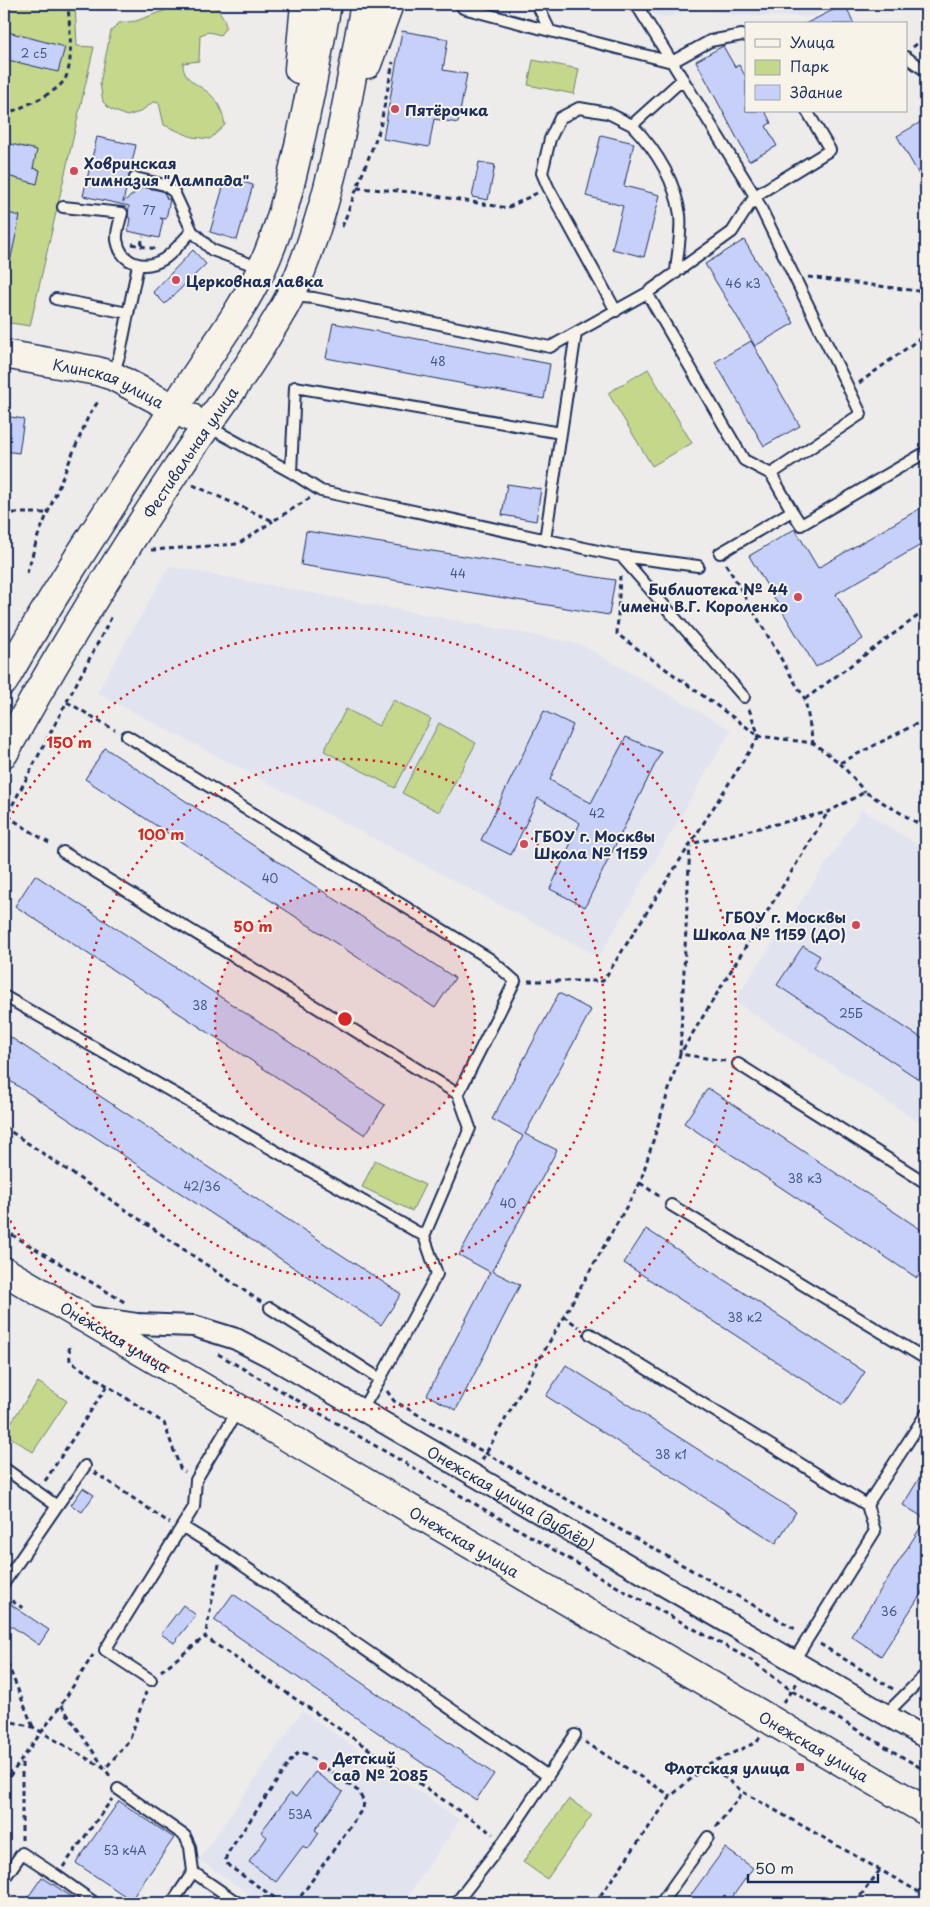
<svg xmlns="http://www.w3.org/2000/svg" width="930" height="1907" font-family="'Playpen Sans',sans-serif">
<rect width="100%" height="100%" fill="#edeceb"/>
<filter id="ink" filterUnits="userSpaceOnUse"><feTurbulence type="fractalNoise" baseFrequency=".02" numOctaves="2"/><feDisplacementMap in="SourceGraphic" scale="10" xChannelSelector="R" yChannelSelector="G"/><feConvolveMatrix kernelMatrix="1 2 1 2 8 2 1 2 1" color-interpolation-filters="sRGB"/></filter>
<g filter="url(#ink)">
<path fill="#e1e4ef" d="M 643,4 L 837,4 L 812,16 L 736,16 L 698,8 L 664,18 L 647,11 Z
M 169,566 L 580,644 L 731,730 L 599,957 L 97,693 Z
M 862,810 L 926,850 L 926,1127 L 734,1001 Z
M 302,1711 L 460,1820 L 403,1903 L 262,1903 L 199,1860 Z"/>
<path fill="#c5d78b" stroke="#708374" d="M 4,4 L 75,4 L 77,46 L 94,47 L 30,326 L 4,322 Z
M 182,4 L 215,4 L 224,19 L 226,27 L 220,35 L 209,32 L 200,35 L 199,61 L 183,63 C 182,81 201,85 211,95 C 220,104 223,113 225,125 L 210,139 L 192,137 L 164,125 L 159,103 L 153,102 L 140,112 L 127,116 L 110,109 L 103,102 L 100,83 L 111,31 L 119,23 L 136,21 Z
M 533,60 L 579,69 L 574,94 L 528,85 Z
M 648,369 L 692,443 L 652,466 L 608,393 Z
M 393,700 L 431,719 L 395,788 L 324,751 L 346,709 L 379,726 Z
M 439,723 L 476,743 L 439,812 L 402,793 Z
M 375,1160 L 425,1185 L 412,1211 L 362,1187 Z
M 38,1382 L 67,1401 L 33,1452 L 4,1433 Z
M 569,1799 L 592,1815 L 547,1879 L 523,1862 Z"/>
<path fill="#c6d0f8" stroke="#1b2f5e" d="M 845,4 L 854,24 L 805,24 Z
M 4,31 L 65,47 L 58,72 L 4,59 Z
M 402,31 L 448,39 L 443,70 L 467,74 L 458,123 L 434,119 L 429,147 L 383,139 Z
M 723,46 L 735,67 L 739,65 L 746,77 L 746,111 L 765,111 L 771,123 L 766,126 L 777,146 L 749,161 L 696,61 Z
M 926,119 L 926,187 L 897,136 Z
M 601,135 L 634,143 L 624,186 L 660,195 L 644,257 L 612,249 L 623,206 L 586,196 Z
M 97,137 L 136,145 L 123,202 L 143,187 L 162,191 L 165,194 L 167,199 L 170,199 L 166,219 L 160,218 L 163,220 L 159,238 L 128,231 L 130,218 L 128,217 L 129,206 L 83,196 Z
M 11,144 L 37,150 L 33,168 L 40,170 L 37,184 L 4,175 L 4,152 L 8,153 Z
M 479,162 L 495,165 L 488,200 L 472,197 Z
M 226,177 L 253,185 L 237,240 L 210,232 Z
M 4,212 L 20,216 L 10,262 L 4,261 Z
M 744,240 L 794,323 L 755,346 L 705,264 Z
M 193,250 L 206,264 L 165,304 L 153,292 Z
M 333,323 L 550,364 L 544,399 L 326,358 Z
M 751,341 L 800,426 L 764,446 L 715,362 Z
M 4,416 L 24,419 L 19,453 L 4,451 Z
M 507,484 L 541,489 L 536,521 L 502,515 Z
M 926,505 L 926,542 L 836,594 L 863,639 L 816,667 L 749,556 L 795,529 L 818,568 Z
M 306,531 L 615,580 L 609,615 L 301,565 Z
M 544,711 L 573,725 L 550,780 L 591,803 L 626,737 L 661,752 L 585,907 L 550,889 L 580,823 L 538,798 L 511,855 L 481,840 Z
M 105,748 L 455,978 L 435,1008 L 85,779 Z
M 35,875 L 385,1105 L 365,1135 L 15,906 Z
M 803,946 L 820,956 L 813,968 L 926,1041 L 926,1084 L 777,985 Z
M 559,993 L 591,1010 L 525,1134 L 557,1150 L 492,1271 L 520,1285 L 456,1410 L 427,1395 L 490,1272 L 459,1255 L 523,1136 L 492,1119 Z
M 4,1033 L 401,1294 L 381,1325 L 4,1077 Z
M 708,1088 L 926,1233 L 926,1265 L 917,1278 L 684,1123 Z
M 646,1229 L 865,1372 L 843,1405 L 624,1263 Z
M 566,1365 L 796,1512 L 776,1543 L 546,1396 Z
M 926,1467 L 926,1519 L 903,1505 Z
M 83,1488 L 94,1495 L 82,1512 L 71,1505 Z
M 926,1519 L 926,1586 L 881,1656 L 851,1636 Z
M 233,1594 L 494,1774 L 476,1800 L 214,1620 Z
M 4,1600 L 49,1630 L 39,1645 L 4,1621 Z
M 183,1605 L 196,1615 L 174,1643 L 161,1634 Z
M 315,1772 L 343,1792 L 315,1830 L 319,1833 L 308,1849 L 303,1846 L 276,1882 L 249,1862 L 267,1837 L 261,1832 L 290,1793 L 296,1797 Z
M 119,1801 L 174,1838 L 131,1900 L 76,1863 Z
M 725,1848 L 753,1868 L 728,1903 L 685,1903 Z
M 42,1877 L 81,1903 L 24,1903 Z"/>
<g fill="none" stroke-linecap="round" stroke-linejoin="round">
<defs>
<path id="lane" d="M 537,4 L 550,31 L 672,62 L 710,41 L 742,35 L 746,36
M 636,4 L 755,196 L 861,414 L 771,474 L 792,511 L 720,553
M 463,8 L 550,31
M 906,57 L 926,71
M 632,125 C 656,150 675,180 680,215 C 682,233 677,255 676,273
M 135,178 L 165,185 L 174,192 L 192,231 L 212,250 L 261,268
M 63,207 L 122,213 C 120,221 116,231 117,240 C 121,264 144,271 164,259 C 174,252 183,240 192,231
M 647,293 L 744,460 L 771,474
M 292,296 L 314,298 L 550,347 L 647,293 L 732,232 L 755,196 L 830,150 L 807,111
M 56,299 L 128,313
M 616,311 L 548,187 L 542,173 L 550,139 L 560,118 L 579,108 L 608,113 L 632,125 L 683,79
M 113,375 L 120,353 L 138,265
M 209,427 L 291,472 L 321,491 L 621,556 L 698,566
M 291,472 L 295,387 L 561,433
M 792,511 L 801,525 L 926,452
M 545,540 L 576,333
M 621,556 L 744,697
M 127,736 L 490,959 L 515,981 L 458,1094 L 470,1128 L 424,1236 L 437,1274 L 380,1379 L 361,1411
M 63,852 L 458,1094
M 4,996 L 424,1236
M 738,1064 L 926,1183
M 671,1205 L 926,1359
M 270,1308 L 380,1379
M 590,1334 L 867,1505
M 4,1468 L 57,1506 L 4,1583
M 57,1506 L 85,1466
M 183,1527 L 222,1551 L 548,1776
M 793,1662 L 875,1531 L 867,1505 L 926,1414
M 151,1680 L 105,1650 L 194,1507 L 196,1480 L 238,1410
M 886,1714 L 926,1674
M 118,1789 L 185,1836 L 190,1847 L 193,1872 L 238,1903
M 4,1879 L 22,1853 L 57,1876 L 95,1903
M 172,1903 L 193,1872
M 456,1903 L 504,1841 L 575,1735
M 661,1903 L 708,1837"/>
<g id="street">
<path id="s1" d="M 90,1317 L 137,1324 L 194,1326 L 236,1339 L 269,1356 L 926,1738"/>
</g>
<g id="secondary">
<path d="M 367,64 L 389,4"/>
<path d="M 299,69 L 305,4"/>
<path id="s2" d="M 4,354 L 97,371 L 113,376 L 190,417"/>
<path d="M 4,681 C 61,580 126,484 188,387 C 213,348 241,312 261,270 C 279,233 289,190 298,150 C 309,101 318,53 327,4"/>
<path id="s3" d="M 4,753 C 56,658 113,566 173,475 C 205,426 241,381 270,331 C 277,319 285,307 291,294 C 333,202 347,102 365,4"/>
<path id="s4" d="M 4,1271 L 926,1811"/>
</g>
</defs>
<use href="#lane" stroke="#1b2f5e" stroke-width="14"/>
<use href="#street" stroke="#1b2f5e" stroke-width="24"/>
<use href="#secondary" stroke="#1b2f5e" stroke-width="31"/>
<path stroke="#1b2f5e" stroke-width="3" stroke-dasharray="5 4" stroke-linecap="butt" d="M 913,47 L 926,36
M 4,115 C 19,108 60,93 66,77 C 74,59 69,24 68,4
M 357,188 L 412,192 L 507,208 L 537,193
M 342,227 L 380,128 L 393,62
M 132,244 L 155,249
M 141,245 L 143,236
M 808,277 L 926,292
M 859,383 L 926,334
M 193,485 L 273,521 L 310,498
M 4,513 L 48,513
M 151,550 L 238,544 L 273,521
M 726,564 L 794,681 L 805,699 L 813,743
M 27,573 L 38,536 L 88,417 L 99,400
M 805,699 L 926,610
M 67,702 L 115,730
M 749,709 L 759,736 L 813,743 L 840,763 L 926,719
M 840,763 L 865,792
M 7,816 L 52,845
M 4,821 L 113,614
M 528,981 L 603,981 L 759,736 L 617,634 L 620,576
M 725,1061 L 680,1054 L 690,844 L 828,812 L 865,792 L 926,828
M 4,1127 L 261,1302
M 640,1183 L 662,1198
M 4,1230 L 126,1303
M 563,1316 L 579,1327
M 69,1347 L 70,1361 L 164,1423 L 180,1468 L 185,1472
M 218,1354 L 626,1592 L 751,1660 L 792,1691 L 926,1771
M 387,1391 L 394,1401 L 797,1630
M 482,1460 L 640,1183 L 680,1054 L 828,812
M 94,1472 L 170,1523
M 45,1481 L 107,1386
M 219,1564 L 205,1637 L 493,1834
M 4,1596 L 23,1608
M 820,1644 L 893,1689
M 4,1655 L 33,1727
M 161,1671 L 205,1637
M 783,1702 L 797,1683
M 61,1705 L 112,1779
M 4,1720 L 33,1727 L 105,1769 L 130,1739 L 146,1692
M 4,1734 L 4,1742
M 585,1742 L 671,1796
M 708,1764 L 743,1792 L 926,1896
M 4,1784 L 61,1705 L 93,1655
M 716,1827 L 743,1792
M 22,1840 L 22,1759
M 63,1867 L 112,1799
M 282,1903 L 229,1866 L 225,1861 L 227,1854 L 294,1756 L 300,1752 L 306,1754 L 358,1791 L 364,1802 L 363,1808 L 296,1903
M 595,1903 L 671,1796 L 708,1764 L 757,1742 L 760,1737
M 855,1903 L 880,1870"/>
<use href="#lane" stroke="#f7f3e8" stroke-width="10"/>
<use href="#street" stroke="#f7f3e8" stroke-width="20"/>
<use href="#secondary" stroke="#f7f3e8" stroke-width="28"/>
</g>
</g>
<circle cx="345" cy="1019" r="130" fill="#d62828" fill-opacity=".12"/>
<g fill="none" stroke="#d62828" stroke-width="2.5" stroke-dasharray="2.5 5">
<circle cx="345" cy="1019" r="130"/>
<circle cx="345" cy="1019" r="260"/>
<path d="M5 826A391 391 0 1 1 5 1212"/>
</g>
<g fill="#d1495b" stroke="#f7f3e8" stroke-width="2">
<circle cx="395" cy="109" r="5"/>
<circle cx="74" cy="171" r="5"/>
<circle cx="176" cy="280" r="5"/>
<circle cx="798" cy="597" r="5"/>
<circle cx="524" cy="844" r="5"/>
<circle cx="856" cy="925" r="5"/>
<circle cx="323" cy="1766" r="5"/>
<rect x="795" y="1762" width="10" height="10" rx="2.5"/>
</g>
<g text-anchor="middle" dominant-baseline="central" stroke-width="4" stroke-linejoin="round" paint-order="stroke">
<g font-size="12" fill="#465784">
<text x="34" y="53">2 с5</text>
<text x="149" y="210">77</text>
<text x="743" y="283">46 к3</text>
<text x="438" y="361">48</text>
<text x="458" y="573">44</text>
<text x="597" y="813">42</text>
<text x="270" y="878">40</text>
<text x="200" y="1005">38</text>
<text x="851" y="1013">25Б</text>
<text x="805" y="1178">38 к3</text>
<text x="202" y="1186">42/36</text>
<text x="508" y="1203">40</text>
<text x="745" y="1317">38 к2</text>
<text x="671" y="1454">38 к1</text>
<text x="889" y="1611">36</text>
<text x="300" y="1814">53А</text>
<text x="125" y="1850">53 к4А</text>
</g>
<g font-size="15" font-weight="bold" fill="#1b2f5e" stroke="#f7f3e8" text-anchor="start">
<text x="405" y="109">Пятёрочка</text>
<text x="84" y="162">Ховринская<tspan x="84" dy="17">гимназия "Лампада"</tspan></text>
<text x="186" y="280">Церковная лавка</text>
<text x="788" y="588" text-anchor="end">Библиотека № 44<tspan x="788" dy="17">имени В.Г. Короленко</tspan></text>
<text x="534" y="835">ГБОУ г. Москвы<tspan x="534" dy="17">Школа № 1159</tspan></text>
<text x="846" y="916" text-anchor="end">ГБОУ г. Москвы<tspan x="846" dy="17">Школа № 1159 (ДО)</tspan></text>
<text x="333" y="1757">Детский<tspan x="333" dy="17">сад № 2085</tspan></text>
<text x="790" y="1767" text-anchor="end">Флотская улица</text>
</g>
<g font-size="15" fill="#1b2f5e" stroke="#f7f3e8">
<text stroke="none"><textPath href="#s2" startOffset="109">Клинская улица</textPath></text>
<text stroke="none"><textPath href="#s3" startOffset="354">Фестивальная улица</textPath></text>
<text stroke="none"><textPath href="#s4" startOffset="129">Онежская улица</textPath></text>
<text stroke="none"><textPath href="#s1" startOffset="466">Онежская улица (дублёр)</textPath></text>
<text stroke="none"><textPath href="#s4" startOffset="534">Онежская улица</textPath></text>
<text stroke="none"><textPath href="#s4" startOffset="939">Онежская улица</textPath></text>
</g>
</g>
<circle cx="345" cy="1019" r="8" fill="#d62828" stroke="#f7f3e8" stroke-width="2.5"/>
<g font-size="15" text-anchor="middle" font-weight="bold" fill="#d62828" stroke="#f7f3e8" stroke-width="4" stroke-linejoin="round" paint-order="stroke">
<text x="69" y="748">150 m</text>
<text x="161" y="840">100 m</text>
<text x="253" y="932">50 m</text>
</g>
<rect width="930" height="1907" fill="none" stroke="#f7f3e8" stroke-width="20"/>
<rect x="10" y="10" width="910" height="1887" fill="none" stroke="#1b2f5e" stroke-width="2" filter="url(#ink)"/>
<rect x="745" y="22" width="162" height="90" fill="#f7f3e8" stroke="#9fa5b1"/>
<rect x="755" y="39" width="25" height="8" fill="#f7f3e8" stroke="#9fa5b1"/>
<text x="790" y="48" font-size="15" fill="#1b2f5e">Улица</text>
<rect x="755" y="60" width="25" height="15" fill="#c5d78b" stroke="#9fa5b1"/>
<text x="790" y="72" font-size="15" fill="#1b2f5e">Парк</text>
<rect x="755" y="85" width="25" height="15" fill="#c6d0f8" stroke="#9fa5b1"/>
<text x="790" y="98" font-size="15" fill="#1b2f5e">Здание</text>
<path d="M748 1874v8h130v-8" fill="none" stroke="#1b2f5e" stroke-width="2.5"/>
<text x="755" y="1874" font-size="15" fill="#1b2f5e" stroke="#f7f3e8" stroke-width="4" paint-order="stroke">50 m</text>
</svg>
